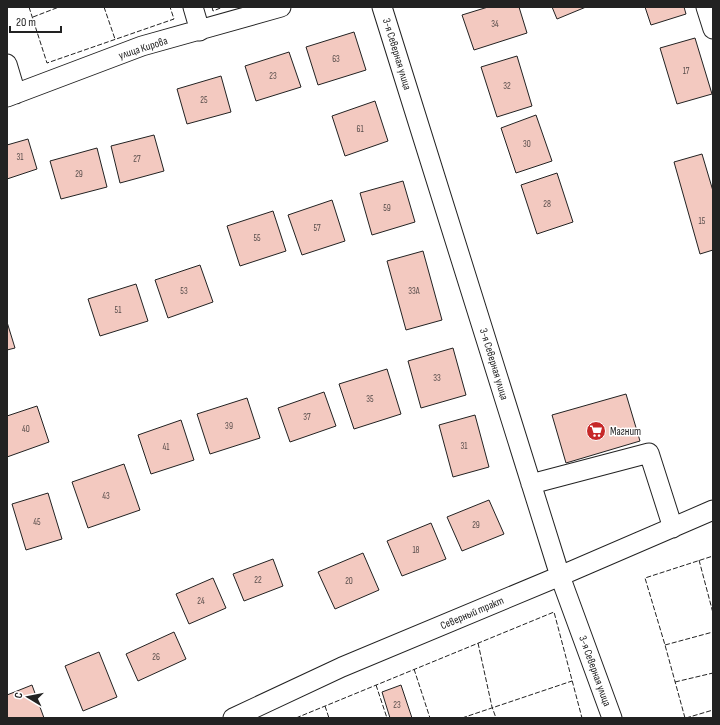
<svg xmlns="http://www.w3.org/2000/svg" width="720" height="725" font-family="'Sofia Sans Condensed',sans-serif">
<rect width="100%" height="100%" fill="#fff"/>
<path fill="#f3c9c0" stroke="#222" d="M 488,7 L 519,7 L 527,33 L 474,50 L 462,15 Z
M 552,7 L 586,7 L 557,19 Z
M 645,7 L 684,7 L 686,14 L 651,25 Z
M 354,32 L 366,70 L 318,85 L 306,47 Z
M 695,38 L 712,94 L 677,104 L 660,48 Z
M 289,52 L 301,87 L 256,101 L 245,66 Z
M 517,56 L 532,106 L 497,117 L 481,67 Z
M 221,76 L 231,112 L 187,124 L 177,89 Z
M 375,101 L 388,141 L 345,156 L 332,116 Z
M 536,115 L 552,161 L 516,173 L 501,128 Z
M 154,135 L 164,171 L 120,183 L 111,146 Z
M 28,139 L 37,169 L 7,179 L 7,145 Z
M 97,148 L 107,187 L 61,199 L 50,161 Z
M 702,154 L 713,191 L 713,250 L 700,254 L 674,162 Z
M 557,173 L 573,222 L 537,234 L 521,185 Z
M 403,181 L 415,222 L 372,235 L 360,193 Z
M 332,200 L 345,241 L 302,255 L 288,215 Z
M 273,211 L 286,251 L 240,266 L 227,226 Z
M 423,251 L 442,320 L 406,330 L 387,261 Z
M 200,265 L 213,302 L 168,318 L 155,280 Z
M 136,284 L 148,321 L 100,336 L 88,299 Z
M 7,322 L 15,348 L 7,350 Z
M 453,348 L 466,395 L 421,408 L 408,361 Z
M 387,369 L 401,414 L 354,429 L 339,384 Z
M 324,392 L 336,426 L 290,442 L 278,408 Z
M 626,394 L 640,441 L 566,463 L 552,415 Z
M 247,398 L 260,438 L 210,454 L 197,414 Z
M 37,406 L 49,442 L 7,457 L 7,416 Z
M 475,415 L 489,467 L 453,477 L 439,425 Z
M 181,420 L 194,460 L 151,474 L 138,435 Z
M 124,464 L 140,510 L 88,528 L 72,482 Z
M 48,493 L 62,539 L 26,550 L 12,504 Z
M 489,500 L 504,534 L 462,551 L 447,517 Z
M 431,523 L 446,559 L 402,576 L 387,541 Z
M 363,553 L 379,590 L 335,609 L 318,572 Z
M 273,559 L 283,586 L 244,601 L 233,574 Z
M 213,578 L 226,608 L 189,624 L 176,594 Z
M 174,632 L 186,659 L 138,681 L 126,654 Z
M 99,652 L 117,697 L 83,711 L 65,666 Z
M 32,685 L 44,718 L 7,718 L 7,695 Z
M 401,685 L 412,718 L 390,718 L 382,692 Z"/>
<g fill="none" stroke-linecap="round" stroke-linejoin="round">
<defs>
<path id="minor" d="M 193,7 L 200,31
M 382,7 L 560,576 L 612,718
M 706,7 L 713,29
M 7,64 L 16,94
M 7,97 L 142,46 L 281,7
M 531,484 L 649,453 L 673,528
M 233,718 L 342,667 L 560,576 L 713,510"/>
</defs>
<use href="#minor" stroke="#222" stroke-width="21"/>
<use href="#minor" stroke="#fff" stroke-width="19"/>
<path stroke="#222" stroke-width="1" stroke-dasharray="5 2" stroke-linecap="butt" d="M 29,7 L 47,63 L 174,19 L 170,7
M 104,7 L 115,39
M 212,7 L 213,11 L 223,7
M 33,17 L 59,7
M 699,560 L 713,613
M 478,643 L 492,707 L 496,718
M 665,645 L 713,632
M 414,669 L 430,718
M 675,682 L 713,673
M 376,685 L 387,718
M 325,706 L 329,718
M 296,718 L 554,612 L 582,718
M 462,718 L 572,681
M 685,718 L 665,645 L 645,578 L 713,556
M 686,718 L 713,710"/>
</g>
<defs>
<symbol id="supermarket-disc" viewBox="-11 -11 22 22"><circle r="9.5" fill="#c62828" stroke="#fff"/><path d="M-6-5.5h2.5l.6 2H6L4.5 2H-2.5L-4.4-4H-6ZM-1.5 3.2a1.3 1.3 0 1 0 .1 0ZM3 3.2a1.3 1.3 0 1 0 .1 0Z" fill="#fff"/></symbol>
</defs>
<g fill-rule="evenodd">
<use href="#supermarket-disc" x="585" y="420" width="22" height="22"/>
</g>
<g text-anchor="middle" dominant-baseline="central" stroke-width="3" stroke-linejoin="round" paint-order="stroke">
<g font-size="9" fill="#564c4a">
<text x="495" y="24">34</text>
<text x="336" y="59">63</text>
<text x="686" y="71">17</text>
<text x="273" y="76">23</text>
<text x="507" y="86">32</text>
<text x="204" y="100">25</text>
<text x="360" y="129">61</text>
<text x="527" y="144">30</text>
<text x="20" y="157">31</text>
<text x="137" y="159">27</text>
<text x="79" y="174">29</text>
<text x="547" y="204">28</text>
<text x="387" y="208">59</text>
<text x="702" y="221">15</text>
<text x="317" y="228">57</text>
<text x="257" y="238">55</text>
<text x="184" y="291">53</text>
<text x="414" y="291">33А</text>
<text x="118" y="310">51</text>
<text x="437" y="378">33</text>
<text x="370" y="399">35</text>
<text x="307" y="417">37</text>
<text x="229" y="426">39</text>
<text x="26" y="429">40</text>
<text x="464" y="446">31</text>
<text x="166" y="447">41</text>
<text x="106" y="496">43</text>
<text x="37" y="522">45</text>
<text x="476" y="525">29</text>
<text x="416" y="550">18</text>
<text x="258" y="580">22</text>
<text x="349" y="581">20</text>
<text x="201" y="601">24</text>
<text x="156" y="657">26</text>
<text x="397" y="705">23</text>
</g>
<g font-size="11" fill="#222" stroke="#fff">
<text transform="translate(143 48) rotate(-18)">улица Кирова</text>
<text transform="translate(397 54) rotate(73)">3-я Северная улица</text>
<text transform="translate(494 364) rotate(73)">3-я Северная улица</text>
<text transform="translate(472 613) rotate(-23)">Северный тракт</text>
<text transform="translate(595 671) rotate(70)">3-я Северная улица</text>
</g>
<g font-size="11" fill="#222" stroke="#fff" text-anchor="start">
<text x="610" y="431">Магнит</text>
</g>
</g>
<rect width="720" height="725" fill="none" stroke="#222222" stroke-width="16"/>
<g transform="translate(28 697) rotate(280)" stroke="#ffffff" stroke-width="3" paint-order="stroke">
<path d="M0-3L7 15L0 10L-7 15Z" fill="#222222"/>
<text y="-6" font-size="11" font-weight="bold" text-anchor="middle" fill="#222222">С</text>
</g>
<path d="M10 26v6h51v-6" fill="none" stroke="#222222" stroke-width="2"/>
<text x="16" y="26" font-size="12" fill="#222222" stroke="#ffffff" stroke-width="3" paint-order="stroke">20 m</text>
</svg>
